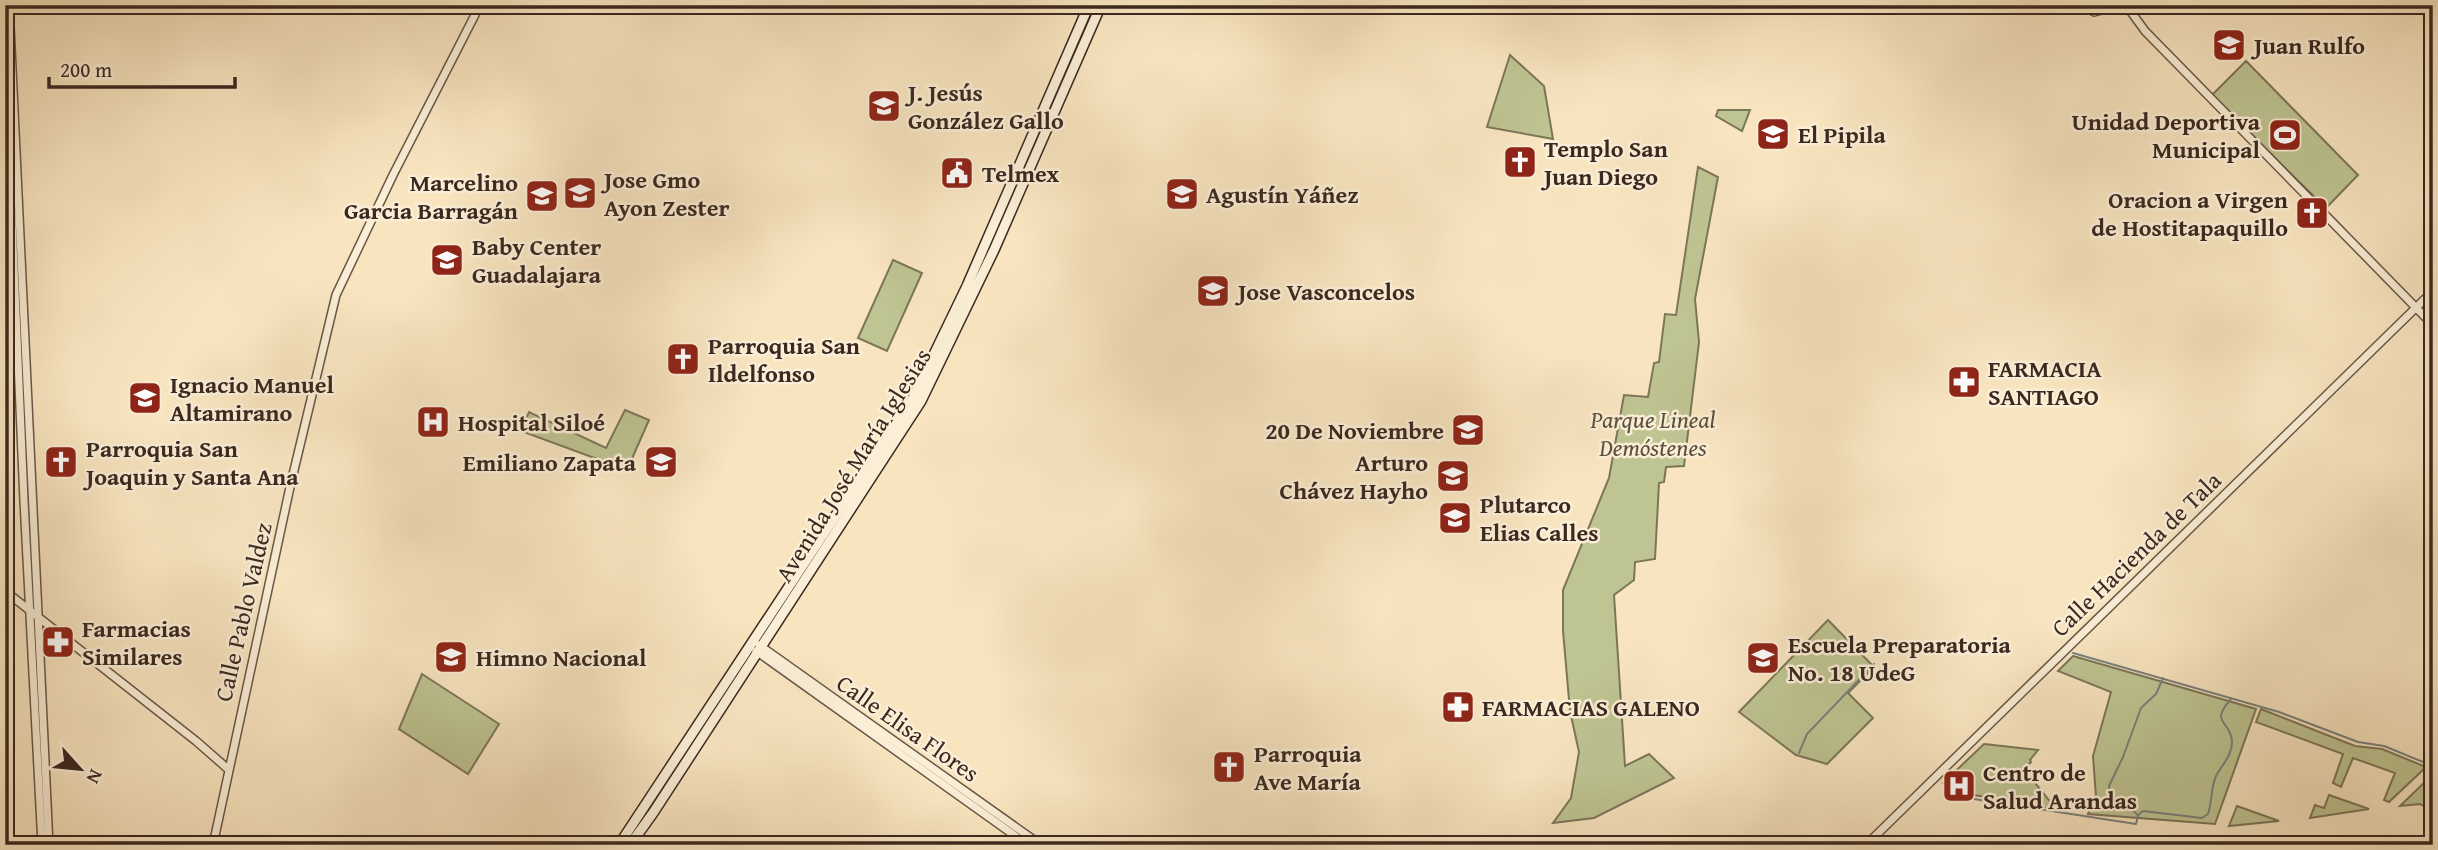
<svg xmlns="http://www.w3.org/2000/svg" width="2438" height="850" font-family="'Gentium Book Plus',serif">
<rect width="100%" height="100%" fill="#f8e5c0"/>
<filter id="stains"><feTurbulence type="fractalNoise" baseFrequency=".00286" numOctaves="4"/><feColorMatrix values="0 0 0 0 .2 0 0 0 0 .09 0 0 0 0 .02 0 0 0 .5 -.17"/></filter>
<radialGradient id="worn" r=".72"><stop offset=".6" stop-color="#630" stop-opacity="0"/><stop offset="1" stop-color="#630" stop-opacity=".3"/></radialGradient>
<path fill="#bec492" stroke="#7c7659" stroke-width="2" d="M 1510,55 L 1544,86 L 1553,139 L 1487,127 Z
M 2246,61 L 2358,175 L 2326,208 L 2211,96 Z
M 1718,110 L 1750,110 L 1742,131 L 1716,116 Z
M 1698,167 L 1718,177 L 1695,299 L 1699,342 L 1684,466 L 1666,467 L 1664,482 L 1659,483 L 1655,559 L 1635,562 L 1634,580 L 1614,595 L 1625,766 L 1649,754 L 1674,778 L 1594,818 L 1553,823 L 1571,798 L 1579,752 L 1570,711 L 1563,631 L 1563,590 L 1609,478 L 1624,395 L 1648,397 L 1654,363 L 1659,362 L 1665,314 L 1676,315 Z
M 893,260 L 922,273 L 887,351 L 858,338 Z
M 625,410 L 649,420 L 627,470 L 521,431 L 529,412 L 606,448 Z
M 1828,620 L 1874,667 L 1848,693 L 1873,718 L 1827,764 L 1796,755 L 1739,712 Z
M 2073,656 L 2256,709 L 2215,824 L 2088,814 L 2096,797 L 2093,756 L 2111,692 L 2058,671 Z
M 422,674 L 499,724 L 468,774 L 399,729 Z
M 2261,709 L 2355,746 L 2382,749 L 2426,767 L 2389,802 L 2384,800 L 2395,773 L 2353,758 L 2341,787 L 2333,783 L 2343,754 L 2256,722 Z
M 1984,744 L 2038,750 L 2030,760 L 2031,762 L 2024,769 L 2056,809 L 1950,791 L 1943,783 Z
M 2433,774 L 2433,812 L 2420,804 L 2400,806 Z
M 2329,795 L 2369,809 L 2310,818 L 2315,805 L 2324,808 Z
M 2237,806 L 2279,821 L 2229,826 Z"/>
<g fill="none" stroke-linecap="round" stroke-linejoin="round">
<path stroke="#79817e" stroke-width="2" d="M 2073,653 L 2279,712 L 2358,742 L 2384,746 L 2433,766
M 1799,753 L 1807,734 L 1874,664
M 1948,795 L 2136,824 L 2138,816 L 2135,812 L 2124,808 L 2111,798 L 2109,786 L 2123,757 L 2141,708 L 2156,694 L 2163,678
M 2138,815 L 2143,811 L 2202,818 L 2208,814 C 2212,802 2211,787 2216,776 C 2222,765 2233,754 2232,741 C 2230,719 2209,724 2231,699"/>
<defs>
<path id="tertiary" d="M 9,5 L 49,845
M 2082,5 L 2094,12 L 2106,9 L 2112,5
M 2126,5 L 2145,31 L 2433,325
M 5,56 L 24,501 L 42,845
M 5,591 L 196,741 L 228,769
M 759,645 L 1041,845
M 756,651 L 1028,845
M 213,845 L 290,487 L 336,295 L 393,175 L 480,5
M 1866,845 L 2433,291"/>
<path id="secondary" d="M 619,845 L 913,398 L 967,286 L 1089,5
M 630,845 L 653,813 L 921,401 L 994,250 L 1101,5"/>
</defs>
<use href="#tertiary" stroke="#6a5748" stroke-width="10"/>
<use href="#secondary" stroke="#3b2820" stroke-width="12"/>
<use href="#tertiary" stroke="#faeed6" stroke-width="7"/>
<use href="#secondary" stroke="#faeed6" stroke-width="9"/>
</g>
<defs>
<symbol id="school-square" viewBox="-11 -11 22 22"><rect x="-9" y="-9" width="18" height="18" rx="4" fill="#8f2418" stroke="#faeed6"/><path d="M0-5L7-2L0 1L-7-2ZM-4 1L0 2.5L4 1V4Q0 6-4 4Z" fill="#fff"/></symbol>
<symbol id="stadium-square" viewBox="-11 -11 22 22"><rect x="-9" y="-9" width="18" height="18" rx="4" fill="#8f2418" stroke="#faeed6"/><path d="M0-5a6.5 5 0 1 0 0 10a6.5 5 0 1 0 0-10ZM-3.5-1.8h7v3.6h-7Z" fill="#fff"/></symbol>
<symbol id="church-square" viewBox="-11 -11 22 22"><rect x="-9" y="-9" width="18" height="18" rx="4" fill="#8f2418" stroke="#faeed6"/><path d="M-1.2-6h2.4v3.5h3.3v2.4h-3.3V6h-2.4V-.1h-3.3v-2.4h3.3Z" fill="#fff"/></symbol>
<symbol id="civic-square" viewBox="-11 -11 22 22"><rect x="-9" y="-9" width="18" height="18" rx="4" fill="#8f2418" stroke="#faeed6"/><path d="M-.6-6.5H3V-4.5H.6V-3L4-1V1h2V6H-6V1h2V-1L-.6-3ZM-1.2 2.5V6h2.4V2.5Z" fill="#fff"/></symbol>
<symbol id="pharmacy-square" viewBox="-11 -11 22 22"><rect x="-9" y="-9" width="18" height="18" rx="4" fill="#8f2418" stroke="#faeed6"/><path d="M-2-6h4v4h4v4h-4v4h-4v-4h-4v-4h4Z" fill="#fff"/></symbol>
<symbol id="hospital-square" viewBox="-11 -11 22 22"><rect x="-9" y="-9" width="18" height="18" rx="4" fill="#8f2418" stroke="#faeed6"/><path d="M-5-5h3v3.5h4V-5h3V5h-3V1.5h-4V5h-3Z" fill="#fff"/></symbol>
<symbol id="university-square" viewBox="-11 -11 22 22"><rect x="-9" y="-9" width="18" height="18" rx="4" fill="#8f2418" stroke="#faeed6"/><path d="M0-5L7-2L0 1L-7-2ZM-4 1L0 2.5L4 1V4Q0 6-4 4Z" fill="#fff"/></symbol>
</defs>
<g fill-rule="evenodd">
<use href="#school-square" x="2210" y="26" width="38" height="38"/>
<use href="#school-square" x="865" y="87" width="38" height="38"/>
<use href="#school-square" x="1754" y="115" width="38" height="38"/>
<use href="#stadium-square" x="2266" y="116" width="38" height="38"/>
<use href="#church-square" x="1501" y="143" width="38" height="38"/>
<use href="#civic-square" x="938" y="154" width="38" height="38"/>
<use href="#school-square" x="561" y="174" width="38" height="38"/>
<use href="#school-square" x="1163" y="175" width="38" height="38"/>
<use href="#school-square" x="523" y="177" width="38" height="38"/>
<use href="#church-square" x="2293" y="194" width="38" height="38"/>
<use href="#school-square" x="428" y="241" width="38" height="38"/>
<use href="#school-square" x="1194" y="272" width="38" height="38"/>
<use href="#church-square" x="664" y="340" width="38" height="38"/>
<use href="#pharmacy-square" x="1945" y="363" width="38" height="38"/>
<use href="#school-square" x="126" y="379" width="38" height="38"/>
<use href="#hospital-square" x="414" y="403" width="38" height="38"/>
<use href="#school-square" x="1449" y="411" width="38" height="38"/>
<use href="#church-square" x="42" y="443" width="38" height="38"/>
<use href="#school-square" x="642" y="443" width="38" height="38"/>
<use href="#school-square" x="1434" y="457" width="38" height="38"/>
<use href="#school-square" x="1436" y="499" width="38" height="38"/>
<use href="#pharmacy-square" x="39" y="623" width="38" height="38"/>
<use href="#school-square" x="432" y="638" width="38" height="38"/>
<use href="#university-square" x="1744" y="639" width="38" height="38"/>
<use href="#pharmacy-square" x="1439" y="688" width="38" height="38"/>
<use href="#church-square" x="1210" y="748" width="38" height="38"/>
<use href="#hospital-square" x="1940" y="767" width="38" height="38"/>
</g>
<g text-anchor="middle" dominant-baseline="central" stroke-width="5" stroke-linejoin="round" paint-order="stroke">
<g font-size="24" font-weight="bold" fill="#3b2820" stroke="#faeed6" text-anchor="start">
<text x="2254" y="45">Juan Rulfo</text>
<text x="908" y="92">J. Jesús<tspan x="908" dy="28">González Gallo</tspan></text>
<text x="2260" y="121" text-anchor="end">Unidad Deportiva<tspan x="2260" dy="28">Municipal</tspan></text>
<text x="1798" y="134">El Pipila</text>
<text x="1544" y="148">Templo San<tspan x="1544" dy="28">Juan Diego</tspan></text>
<text x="982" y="173">Telmex</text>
<text x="604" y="179">Jose Gmo<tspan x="604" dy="28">Ayon Zester</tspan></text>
<text x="518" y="182" text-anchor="end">Marcelino<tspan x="518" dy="28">Garcia Barragán</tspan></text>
<text x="1206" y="194">Agustín Yáñez</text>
<text x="2288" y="199" text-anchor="end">Oracion a Virgen<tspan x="2288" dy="28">de Hostitapaquillo</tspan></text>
<text x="472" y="246">Baby Center<tspan x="472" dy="28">Guadalajara</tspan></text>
<text x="1238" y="291">Jose Vasconcelos</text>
<text x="708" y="345">Parroquia San<tspan x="708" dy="28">Ildelfonso</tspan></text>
<text x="1988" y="368">FARMACIA<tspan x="1988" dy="28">SANTIAGO</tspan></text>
<text x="170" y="384">Ignacio Manuel<tspan x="170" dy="28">Altamirano</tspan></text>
<text x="458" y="422">Hospital Siloé</text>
<text x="1444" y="430" text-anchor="end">20 De Noviembre</text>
<text x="86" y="448">Parroquia San<tspan x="86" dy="28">Joaquin y Santa Ana</tspan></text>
<text x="636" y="462" text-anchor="end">Emiliano Zapata</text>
<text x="1428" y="462" text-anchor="end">Arturo<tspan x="1428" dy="28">Chávez Hayho</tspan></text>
<text x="1480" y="504">Plutarco<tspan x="1480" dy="28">Elias Calles</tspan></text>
<text x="82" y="628">Farmacias<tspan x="82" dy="28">Similares</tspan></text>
<text x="1788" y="644">Escuela Preparatoria<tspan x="1788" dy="28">No. 18 UdeG</tspan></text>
<text x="476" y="657">Himno Nacional</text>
<text x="1482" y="707">FARMACIAS GALENO</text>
<text x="1254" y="753">Parroquia<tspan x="1254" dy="28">Ave María</tspan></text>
<text x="1983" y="772">Centro de<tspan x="1983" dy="28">Salud Arandas</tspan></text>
</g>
<g font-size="24" font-style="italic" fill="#5c4f3c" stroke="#faeed6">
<text x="1653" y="419">Parque Lineal<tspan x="1653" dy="28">Demóstenes</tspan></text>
</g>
<g font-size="24" fill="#3b2820" stroke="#faeed6">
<text transform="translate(853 465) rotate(-58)">Avenida José María Iglesias</text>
<text transform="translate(2136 554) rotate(-44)">Calle Hacienda de Tala</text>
<text transform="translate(243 612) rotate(-77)">Calle Pablo Valdez</text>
<text transform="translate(908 728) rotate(35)">Calle Elisa Flores</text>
</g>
</g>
<rect width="2438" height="850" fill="none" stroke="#f8e5c0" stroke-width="28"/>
<rect x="7" y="7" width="2424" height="836" fill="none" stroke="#3b2820" stroke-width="3.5"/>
<rect x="14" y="14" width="2410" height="822" fill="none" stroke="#3b2820" stroke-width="2"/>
<g transform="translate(80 769) rotate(117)" stroke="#faeed6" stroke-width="5" paint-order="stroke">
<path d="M0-5L12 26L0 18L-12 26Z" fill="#3b2820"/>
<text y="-10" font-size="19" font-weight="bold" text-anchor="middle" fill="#3b2820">N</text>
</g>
<path d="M49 77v10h186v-10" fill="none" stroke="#3b2820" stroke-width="3.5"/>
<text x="60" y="77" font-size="21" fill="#3b2820" stroke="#faeed6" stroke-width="5" paint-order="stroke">200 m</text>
<rect width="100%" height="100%" filter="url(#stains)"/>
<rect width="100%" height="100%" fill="url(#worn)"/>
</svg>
